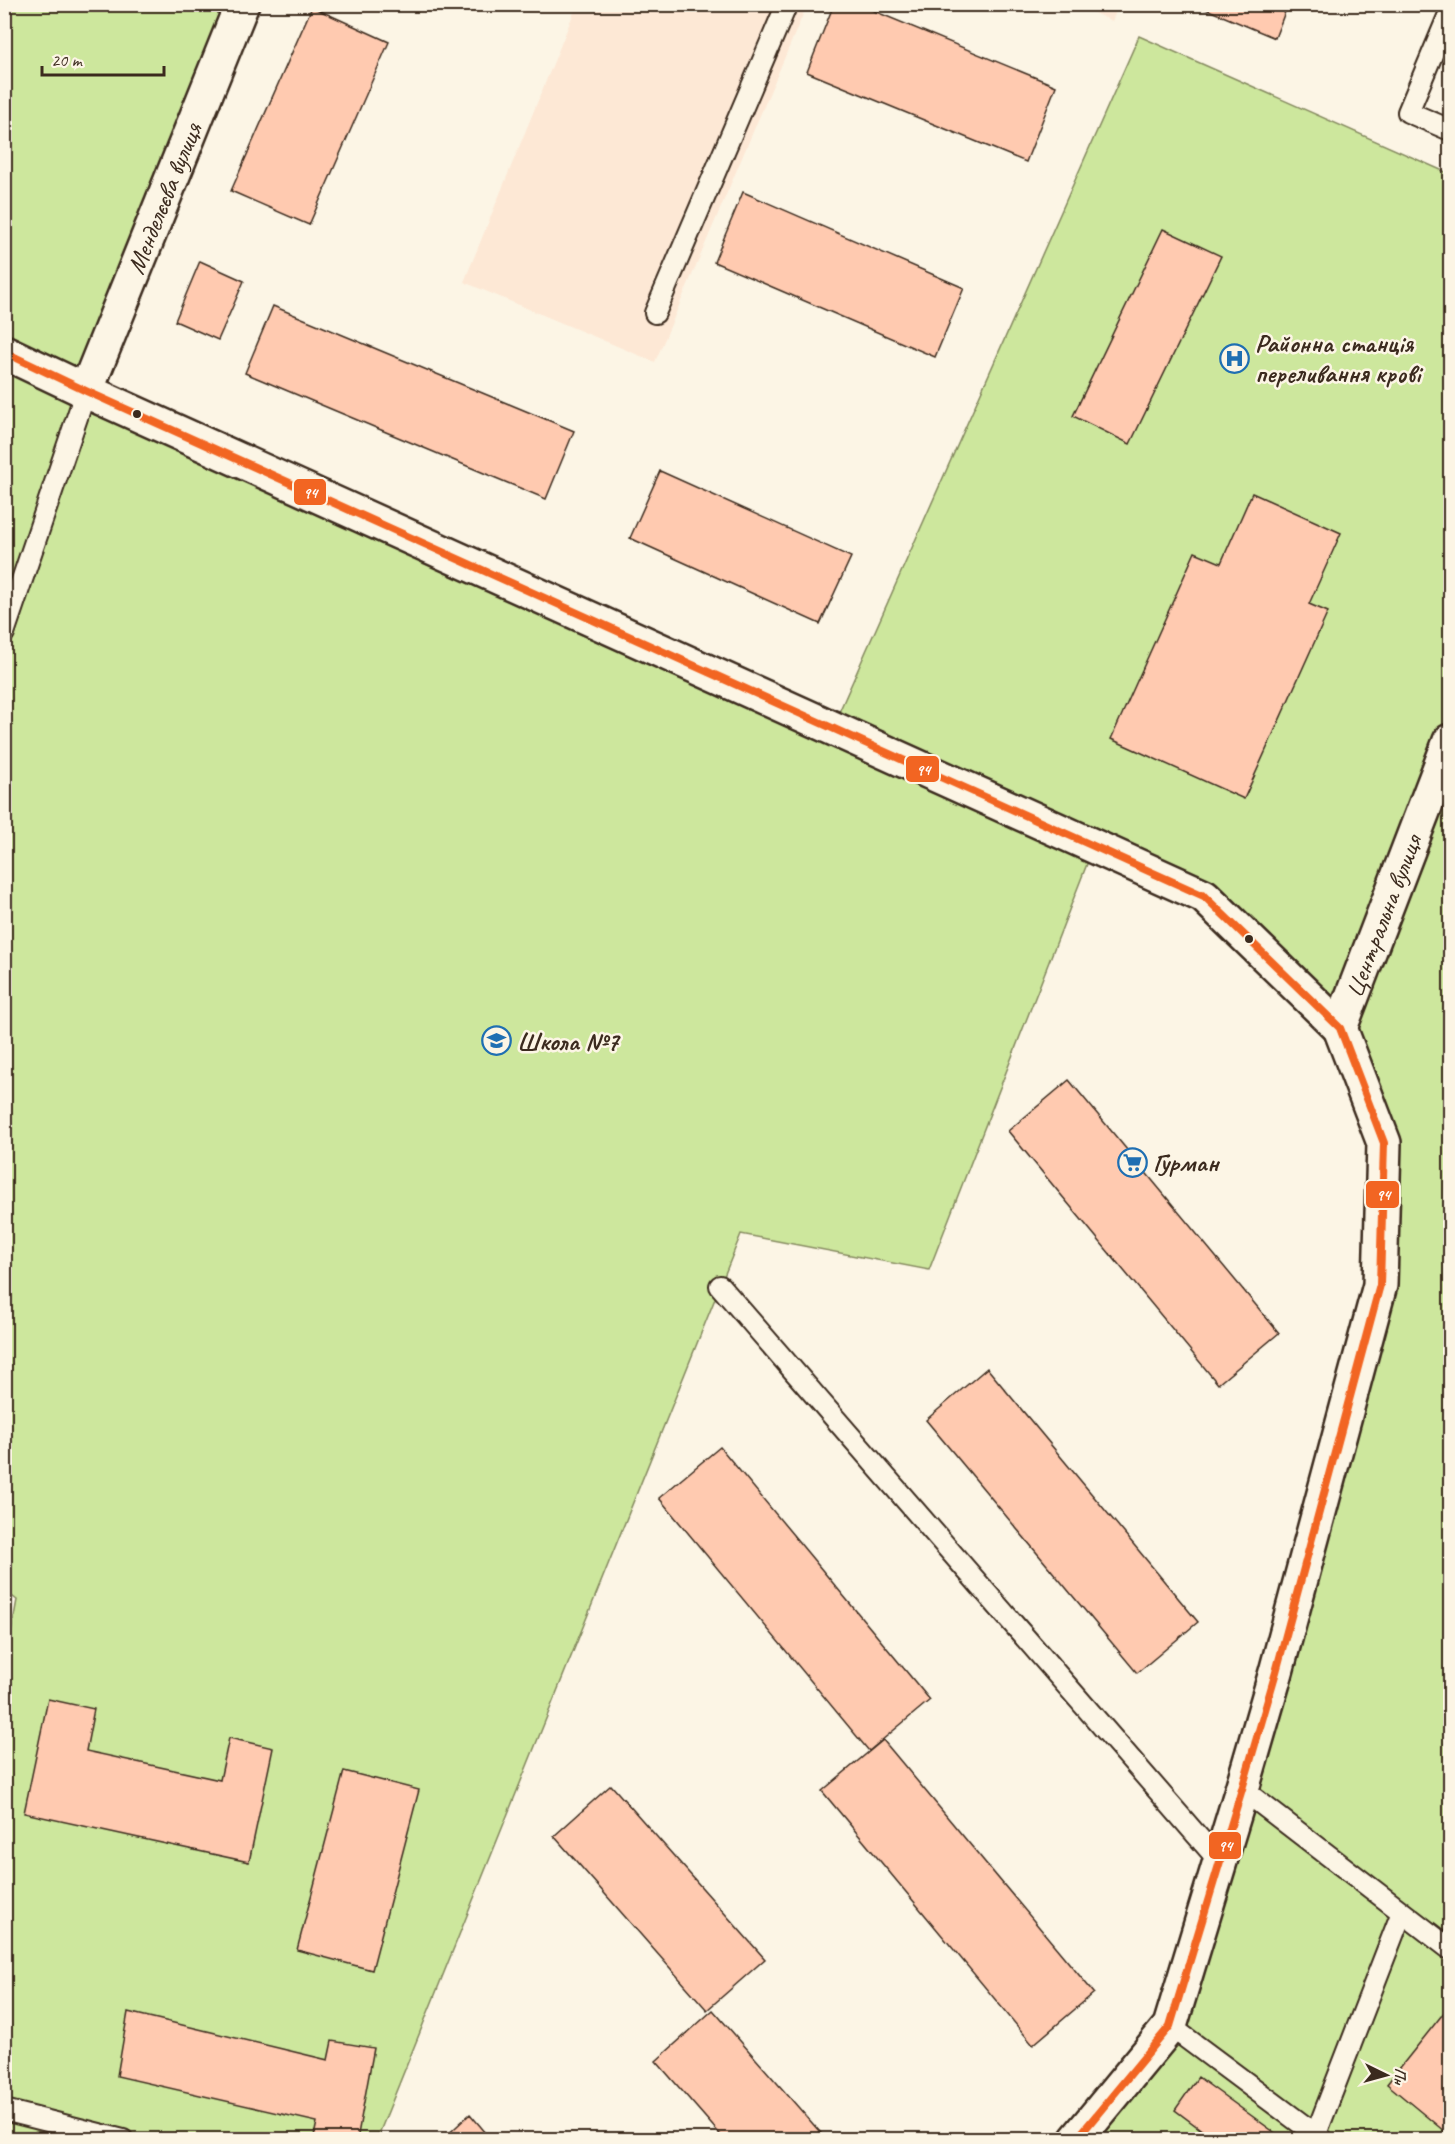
<svg xmlns="http://www.w3.org/2000/svg" width="1455" height="2144" font-family="Caveat,sans-serif">
<rect width="100%" height="100%" fill="#fcf5e5"/>
<filter id="ink" filterUnits="userSpaceOnUse"><feTurbulence type="fractalNoise" baseFrequency=".0167" numOctaves="2"/><feDisplacementMap in="SourceGraphic" scale="12" xChannelSelector="R" yChannelSelector="G"/><feConvolveMatrix kernelMatrix="1 2 1 2 8 2 1 2 1" color-interpolation-filters="sRGB"/></filter>
<g filter="url(#ink)">
<path fill="#fde8d5" d="M 577,5 L 807,5 L 655,362 L 464,282 Z
M 1076,5 L 1119,5 L 1112,21 Z"/>
<path fill="#cde79d" stroke="#84885e" stroke-width="1.5" d="M 5,5 L 242,5 L 86,390 L 832,728 L 1139,36 L 1450,174 L 1450,2139 L 1076,2139 L 1170,2026 L 1380,1285 L 1384,1143 L 1340,1028 L 1204,896 L 1094,846 L 929,1270 L 741,1234 L 377,2139 L 5,2139 L 4,1672 L 17,1600 L 5,1591 Z"/>
<path fill="#ffcab0" stroke="#3b2a1e" stroke-width="1.5" d="M 834,4 L 857,4 L 1056,86 L 1026,162 L 807,72 Z
M 1194,4 L 1288,4 L 1275,38 Z
M 312,7 L 389,42 L 309,225 L 231,191 Z
M 743,192 L 964,288 L 935,357 L 714,262 Z
M 1163,229 L 1221,256 L 1130,444 L 1073,416 Z
M 200,261 L 244,281 L 218,340 L 175,321 Z
M 273,306 L 574,431 L 546,499 L 245,373 Z
M 660,471 L 851,557 L 820,624 L 630,538 Z
M 1252,493 L 1341,533 L 1309,604 L 1328,612 L 1244,799 L 1111,739 L 1195,552 L 1221,563 Z
M 1069,1080 L 1279,1333 L 1218,1384 L 1008,1131 Z
M 987,1368 L 1198,1622 L 1137,1673 L 926,1420 Z
M 720,1447 L 930,1700 L 869,1751 L 659,1498 Z
M 48,1699 L 94,1709 L 86,1751 L 220,1780 L 229,1738 L 273,1748 L 249,1862 L 24,1813 Z
M 883,1740 L 1094,1993 L 1033,2045 L 822,1791 Z
M 344,1771 L 419,1790 L 372,1970 L 297,1950 Z
M 611,1785 L 765,1959 L 707,2010 L 554,1836 Z
M 1450,2005 L 1450,2136 L 1387,2084 Z
M 713,2010 L 827,2140 L 725,2140 L 656,2061 Z
M 128,2012 L 328,2060 L 332,2041 L 374,2048 L 357,2140 L 330,2140 L 314,2136 L 317,2122 L 117,2076 Z
M 1198,2077 L 1285,2140 L 1215,2140 L 1175,2110 Z
M 470,2114 L 492,2140 L 442,2140 Z"/>
<g fill="none" stroke-linecap="round" stroke-linejoin="round">
<defs>
<path id="service" d="M 1450,12 L 1408,112 L 1450,130
M 655,313 L 787,4
M 4,633 L 86,391
M 720,1286 L 1220,1862
M 1242,1789 L 1450,1949
M 1170,2026 L 1323,2140
M 4,2110 L 123,2140
M 1316,2134 L 1402,1912"/>
<g id="minor">
<path id="s1" d="M 86,391 L 242,4"/>
<path id="s2" d="M 1340,1028 L 1450,741"/>
</g>
<path id="tertiary" d="M 1076,2140 L 1170,2026 L 1242,1789 L 1276,1672 L 1380,1285 L 1384,1143 L 1340,1028"/>
<path id="secondary" d="M 4,352 L 86,391 L 1204,896 L 1340,1028"/>
</defs>
<use href="#service" stroke="#3b2a1e" stroke-width="24"/>
<use href="#minor" stroke="#3b2a1e" stroke-width="38"/>
<use href="#tertiary" stroke="#3b2a1e" stroke-width="38"/>
<use href="#secondary" stroke="#3b2a1e" stroke-width="38"/>
<use href="#service" stroke="#fcf5e5" stroke-width="20"/>
<use href="#minor" stroke="#fcf5e5" stroke-width="33"/>
<use href="#tertiary" stroke="#fcf5e5" stroke-width="33"/>
<use href="#secondary" stroke="#fcf5e5" stroke-width="33"/>
<defs>
<path id="bus-1" d="M 4,352 L 86,391 L 1204,896 L 1340,1028 L 1384,1143 L 1380,1285 L 1276,1672 L 1242,1789 L 1170,2026 L 1076,2140"/>
</defs>
<use href="#bus-1" stroke="#fcf5e5" stroke-width="12"/>
<use href="#bus-1" stroke="#f26522" stroke-width="8"/>
</g>
</g>
<defs>
<symbol id="hospital-ring" viewBox="-11 -11 22 22"><circle r="9.5" fill="#fcf5e5" stroke="#1f6fb2" stroke-width="1.5"/><path d="M-5-5h3v3.5h4V-5h3V5h-3V1.5h-4V5h-3Z" fill="#1f6fb2"/></symbol>
<symbol id="school-ring" viewBox="-11 -11 22 22"><circle r="9.5" fill="#fcf5e5" stroke="#1f6fb2" stroke-width="1.5"/><path d="M0-5L7-2L0 1L-7-2ZM-4 1L0 2.5L4 1V4Q0 6-4 4Z" fill="#1f6fb2"/></symbol>
<symbol id="supermarket-ring" viewBox="-11 -11 22 22"><circle r="9.5" fill="#fcf5e5" stroke="#1f6fb2" stroke-width="1.5"/><path d="M-6-5.5h2.5l.6 2H6L4.5 2H-2.5L-4.4-4H-6ZM-1.5 3.2a1.3 1.3 0 1 0 .1 0ZM3 3.2a1.3 1.3 0 1 0 .1 0Z" fill="#1f6fb2"/></symbol>
</defs>
<g fill-rule="evenodd">
<use href="#hospital-ring" x="1218" y="342" width="33" height="33"/>
<use href="#school-ring" x="480" y="1024" width="33" height="33"/>
<use href="#supermarket-ring" x="1116" y="1146" width="33" height="33"/>
</g>
<g fill="#3b2a1e" stroke="#fcf5e5" stroke-width="2">
<circle cx="137" cy="414" r="5"/>
<circle cx="1249" cy="939" r="5"/>
</g>
<g text-anchor="middle" dominant-baseline="central" stroke-width="5" stroke-linejoin="round" paint-order="stroke">
<g font-size="26" fill="#3b2a1e" stroke="#fcf5e5">
<text stroke="none"><textPath href="#s1" startOffset="208">Менделєєва вулиця</textPath></text>
<text stroke="none"><textPath href="#s2" startOffset="120">Центральна вулиця</textPath></text>
</g>
<g font-size="26" font-weight="bold" fill="#3b2a1e" stroke="#fcf5e5" text-anchor="start">
<text x="1255" y="343">Районна станція<tspan x="1255" dy="30">переливання крові</tspan></text>
<text x="517" y="1041">Школа №7</text>
<text x="1153" y="1162">Гурман</text>
</g>
</g>
<g stroke="#fcf5e5" stroke-width="2">
<rect x="293" y="478" width="34" height="28" rx="6" fill="#f26522"/>
<rect x="905" y="755" width="35" height="28" rx="6" fill="#f26522"/>
<rect x="1365" y="1180" width="35" height="29" rx="6" fill="#f26522"/>
<rect x="1208" y="1831" width="34" height="29" rx="6" fill="#f26522"/>
</g>
<g font-size="16" text-anchor="middle" font-weight="bold" fill="#fff">
<text x="310" y="498">94</text>
<text x="923" y="775">94</text>
<text x="1383" y="1200">94</text>
<text x="1225" y="1851">94</text>
</g>
<rect width="1455" height="2144" fill="none" stroke="#fcf5e5" stroke-width="24"/>
<rect x="12" y="12" width="1431" height="2120" fill="none" stroke="#3b2a1e" stroke-width="2" filter="url(#ink)"/>
<g transform="translate(1386 2075) rotate(95)" stroke="#fcf5e5" stroke-width="4.5" paint-order="stroke">
<path d="M0-4.5L10 22L0 15L-10 22Z" fill="#3b2a1e"/>
<text y="-9" font-size="16" font-weight="bold" text-anchor="middle" fill="#3b2a1e">Пн</text>
</g>
<path d="M42 66v9h122v-9" fill="none" stroke="#3b2a1e" stroke-width="3"/>
<text x="51" y="66" font-size="18" fill="#3b2a1e" stroke="#fcf5e5" stroke-width="4.5" paint-order="stroke">20 m</text>
</svg>
